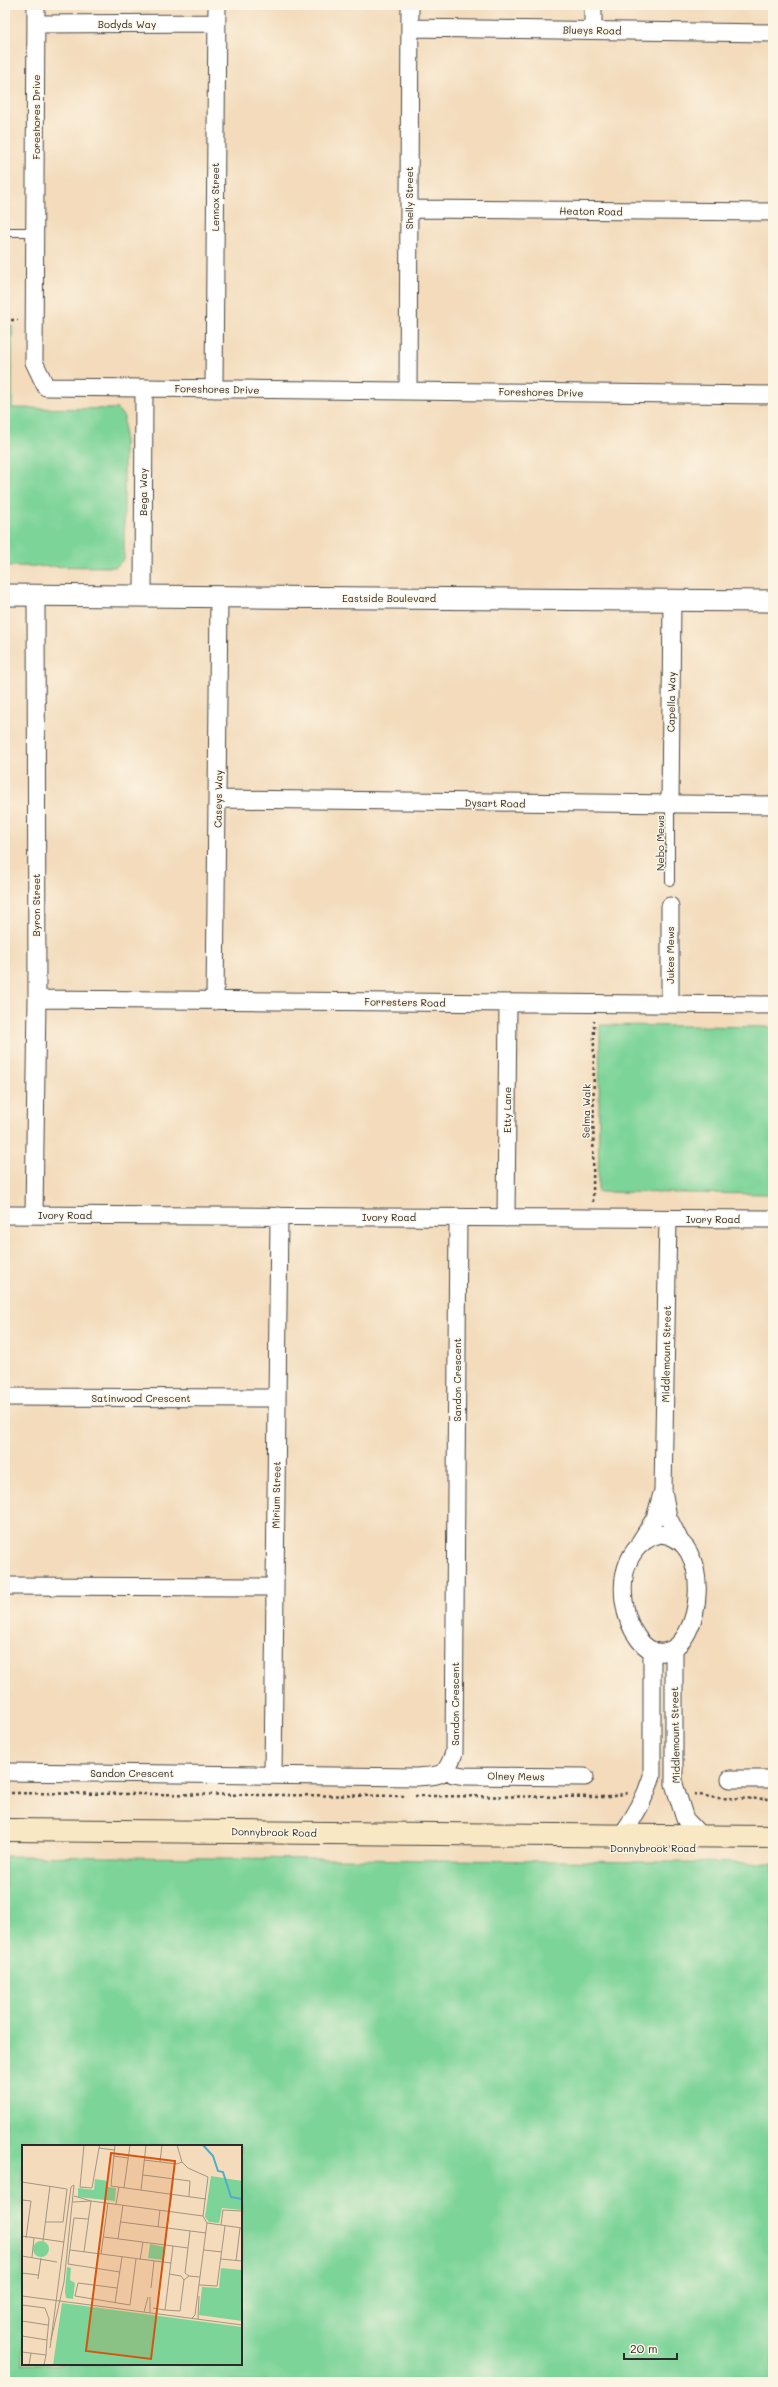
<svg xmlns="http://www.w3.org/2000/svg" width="778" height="2387" font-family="Mali,sans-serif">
<rect width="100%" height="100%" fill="#fcf5e5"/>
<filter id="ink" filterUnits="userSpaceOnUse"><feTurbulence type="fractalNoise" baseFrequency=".025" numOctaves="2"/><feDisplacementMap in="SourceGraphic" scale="8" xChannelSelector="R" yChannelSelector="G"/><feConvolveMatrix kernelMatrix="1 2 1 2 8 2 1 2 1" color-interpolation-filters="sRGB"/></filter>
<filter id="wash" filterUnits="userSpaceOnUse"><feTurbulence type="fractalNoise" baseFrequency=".012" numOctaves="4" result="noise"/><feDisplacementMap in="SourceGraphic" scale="16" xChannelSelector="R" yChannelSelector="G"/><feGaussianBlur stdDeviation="0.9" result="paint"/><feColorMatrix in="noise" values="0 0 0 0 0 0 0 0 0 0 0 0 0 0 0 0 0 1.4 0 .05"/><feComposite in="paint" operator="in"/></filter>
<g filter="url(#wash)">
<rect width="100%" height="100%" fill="#f3dbbb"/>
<path fill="#7dd499" stroke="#548062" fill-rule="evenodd" d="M 5,326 L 12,326 L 12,408 L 117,409 L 124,417 L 124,559 L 116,567 L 5,566 Z
M 600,1025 L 773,1027 L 773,1194 L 598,1192 Z
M 5,1856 L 773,1863 L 773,2382 L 5,2382 ZM 23,2146 L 241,2146 L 241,2364 L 23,2364 Z"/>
</g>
<g filter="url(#ink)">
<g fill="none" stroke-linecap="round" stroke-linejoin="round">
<defs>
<path id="service" d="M 5,232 L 35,232
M 670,805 L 670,881"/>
<path id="minor" d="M 36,5 L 34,362 L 46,387 L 773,395
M 593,5 L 593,30
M 36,24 L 217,23
M 410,28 L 773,33
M 409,209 L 773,212
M 214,389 L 217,5
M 408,391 L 410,5
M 143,596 L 144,388
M 218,799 L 773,805
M 670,805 L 672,600
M 670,906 L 670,1004
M 37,999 L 773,1005
M 215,1001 L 219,597
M 5,1215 L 773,1219
M 34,1215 L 37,999 L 36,595
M 506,1218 L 508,1003
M 668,1219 L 663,1490 L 668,1517 L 679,1539
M 5,1397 L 277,1398
M 660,1534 C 714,1537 704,1646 664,1652 C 625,1658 598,1551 660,1534 Z
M 640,1542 L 655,1518 L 662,1494
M 5,1586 L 275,1587
M 674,1649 L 674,1784 L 685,1819 L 702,1837
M 448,1769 L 453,1774 L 464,1776 L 585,1777
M 5,1772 L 417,1777 C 442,1775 445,1777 454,1753 L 458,1217
M 273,1774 L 279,1216
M 730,1779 L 773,1779
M 621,1836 C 635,1817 645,1799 652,1776 L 652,1650"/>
<path id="tertiary" d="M 5,595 L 773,601"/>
<path id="secondary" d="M 5,1830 L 773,1837"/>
</defs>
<use href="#service" stroke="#494541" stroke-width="10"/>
<use href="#minor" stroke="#494541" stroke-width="19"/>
<use href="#tertiary" stroke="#494541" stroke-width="23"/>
<use href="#secondary" stroke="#494541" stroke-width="24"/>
<path stroke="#494541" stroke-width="2.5" stroke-dasharray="3 3" stroke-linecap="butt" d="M 5,320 L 18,320
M 593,1202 L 594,1021
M 5,1793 L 404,1796
M 694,1794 L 716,1798 L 773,1799
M 415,1796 L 609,1797 L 628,1793"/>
<use href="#service" stroke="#fff" stroke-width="8"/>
<use href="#minor" stroke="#fff" stroke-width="17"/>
<use href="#tertiary" stroke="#fff" stroke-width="21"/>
<use href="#secondary" stroke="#f8e8c3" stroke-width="22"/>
</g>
</g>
<g text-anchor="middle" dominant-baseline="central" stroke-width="3" stroke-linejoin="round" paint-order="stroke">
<g font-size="10" fill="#2b2b2b" stroke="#fcf5e5">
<text x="127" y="24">Bodyds Way</text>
<text transform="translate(592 30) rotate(1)">Blueys Road</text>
<text transform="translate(36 117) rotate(-90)">Foreshores Drive</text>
<text transform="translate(215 197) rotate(-90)">Lennox Street</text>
<text transform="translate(409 198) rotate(-90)">Shelly Street</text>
<text transform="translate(591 211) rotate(1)">Heaton Road</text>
<text transform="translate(217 389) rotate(1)">Foreshores Drive</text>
<text transform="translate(541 392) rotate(1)">Foreshores Drive</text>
<text transform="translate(143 492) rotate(-90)">Bega Way</text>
<text x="389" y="598">Eastside Boulevard</text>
<text transform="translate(671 702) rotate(-89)">Capella Way</text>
<text transform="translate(218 799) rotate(-89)">Caseys Way</text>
<text transform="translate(495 803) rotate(1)">Dysart Road</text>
<text transform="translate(660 843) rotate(-90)">Nebo Mews</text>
<text transform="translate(36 905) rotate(-90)">Byron Street</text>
<text transform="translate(670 955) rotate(-90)">Jukes Mews</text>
<text transform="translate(405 1002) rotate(1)">Forresters Road</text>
<text transform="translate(507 1110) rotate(-90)">Etty Lane</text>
<text transform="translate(586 1111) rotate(-89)">Selma Walk</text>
<text x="65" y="1215">Ivory Road</text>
<text x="389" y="1217">Ivory Road</text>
<text x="713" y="1219">Ivory Road</text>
<text transform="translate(666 1354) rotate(-89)">Middlemount Street</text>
<text transform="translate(457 1380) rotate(-90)">Sandon Crescent</text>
<text x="141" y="1398">Satinwood Crescent</text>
<text transform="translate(276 1495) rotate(-89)">Mirium Street</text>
<text transform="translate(455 1704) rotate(-90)">Sandon Crescent</text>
<text transform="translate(675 1735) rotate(-91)">Middlemount Street</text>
<text x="132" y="1773">Sandon Crescent</text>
<text transform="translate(516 1776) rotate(1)">Olney Mews</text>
<text transform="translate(274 1832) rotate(1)">Donnybrook Road</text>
<text x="653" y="1848">Donnybrook Road</text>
</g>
</g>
<g transform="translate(22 2145)">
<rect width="220" height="220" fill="#f3dbbb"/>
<path d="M 189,31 L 220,36 L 220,65 L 200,63 L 197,78 L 187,77 L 183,72 ZM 73,34 L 86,36 L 86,42 L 94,43 L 93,56 L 56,52 L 56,43 L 72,45 ZM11 104a8 8 0 1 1 16 0a8 8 0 1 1-16 0ZM 128,99 L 143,102 L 141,115 L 126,113 ZM 45,122 L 49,123 L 48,135 L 53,138 L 51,154 L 44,153 L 43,147 ZM 199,123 L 220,125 L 220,176 L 177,170 L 180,142 L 197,143 ZM 40,158 L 220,182 L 220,220 L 31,220 Z" fill="#7dd499"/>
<path fill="none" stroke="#4eadcd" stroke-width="2" d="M 181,0 L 191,11 L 196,26 L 201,27 L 209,52 L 220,54"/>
<path fill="none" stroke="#a39581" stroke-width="1" d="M 62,0 L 58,42 L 70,43 L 77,3M 78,0 L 77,3 L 92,5M 93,0 L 89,41 L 184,54M 155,0 L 160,17 L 166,23 L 186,32 L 181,71M 91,11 L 106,13M 122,15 L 155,19 L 160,17M 138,17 L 140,0M 121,30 L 168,36 L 167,51M 0,37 L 45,44 L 41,77 L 24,77M 102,43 L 108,0M 119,45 L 124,0M 52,51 L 69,56 L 181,71 L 185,78 L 173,170 L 170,173M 0,55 L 9,56 L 4,93M 51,57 L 69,56M 94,59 L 97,42M 147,66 L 150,49M 67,74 L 52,73 L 46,119 L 98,127M 99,77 L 184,88M 185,78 L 220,83M 199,80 L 201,65 L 220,66M 136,82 L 138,65M 168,86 L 163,128 L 167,131 L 178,132M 0,91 L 42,97M 82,92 L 166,103M 96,94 L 101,60M 21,96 L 28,41M 151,101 L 143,165 L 158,166 L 162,135 L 167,131M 48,105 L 149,118M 182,105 L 200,107M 62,107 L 69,56M 79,109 L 86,58M 0,111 L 35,117M 10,112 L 12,93M 199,114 L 220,116M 118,115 L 121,97M 214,116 L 218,83M 0,128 L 16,130M 147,129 L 159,131 L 162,135M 16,134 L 19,113M 177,140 L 195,141 L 203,81M 95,143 L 56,138 L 53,151 L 108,160 L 114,114M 129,143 L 132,116M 0,151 L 220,180M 128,152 L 128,168M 93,158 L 100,112M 0,160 L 23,163 L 27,174 L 25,195 L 0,191M 131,163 L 143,165M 122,167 L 126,152M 176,174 L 177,151M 0,176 L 26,180M 28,203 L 49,42 L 52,40 L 42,137 L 29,195M 0,207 L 24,210 L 22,220M 24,210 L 25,195M 7,220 L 9,208"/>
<path fill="#d5540f" fill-opacity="0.15" stroke="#d5540f" stroke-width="2" d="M 89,8 L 153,16 L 129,214 L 64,206 Z"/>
<rect width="220" height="220" fill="none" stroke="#2b2b2b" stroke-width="2"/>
</g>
<rect width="778" height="2387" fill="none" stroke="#fcf5e5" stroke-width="20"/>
<path d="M624 2353v6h53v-6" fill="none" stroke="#2b2b2b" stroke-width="2"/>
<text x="630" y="2353" font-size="12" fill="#2b2b2b" stroke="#fcf5e5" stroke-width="3" paint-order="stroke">20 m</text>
</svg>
